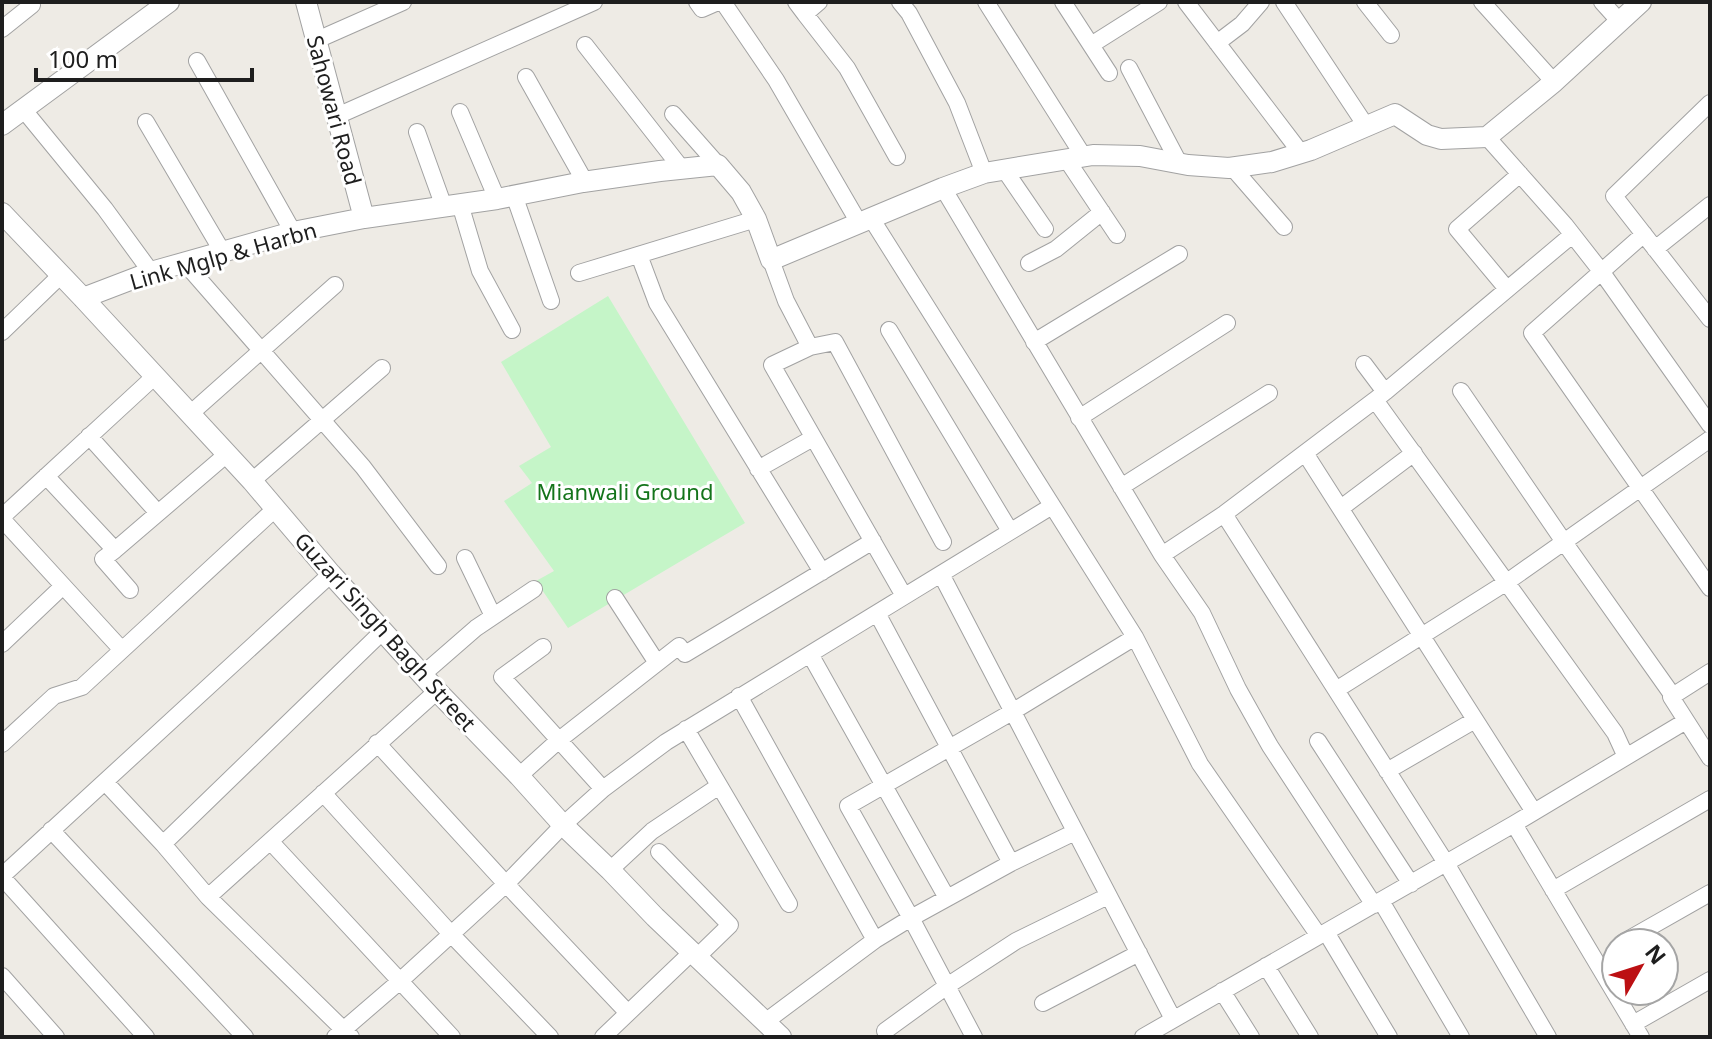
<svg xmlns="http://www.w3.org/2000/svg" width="1712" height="1039" font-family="'Noto Sans',sans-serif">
<rect width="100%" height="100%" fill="#eeebe5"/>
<path fill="#c5f5c8" d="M 608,296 L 745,523 L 568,628 L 536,581 L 554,571 L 504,501 L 532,483 L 519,466 L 551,447 L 501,362 Z"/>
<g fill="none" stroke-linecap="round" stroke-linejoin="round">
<defs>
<path id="minor" d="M 697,2 L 702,9 L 718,2
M 723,2 L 776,80 L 859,223
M 796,2 L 805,14 L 819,2
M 900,2 L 909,13 L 957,103 L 984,173
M 986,2 L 1084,157
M 1063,2 L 1109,73
M 1186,2 L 1301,153
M 1284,2 L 1366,126
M 1365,2 L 1391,35
M 1482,2 L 1554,82
M 1602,2 L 1620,22
M 805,14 L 847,68 L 897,157
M 2,29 L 32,5
M 317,40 L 403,2
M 1217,43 L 1242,24 L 1261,2
M 585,45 L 682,169
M 1091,45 L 1159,2
M 197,61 L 293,232
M 1129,68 L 1179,163
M 526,77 L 585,182
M 1710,103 L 1614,196 L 1710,319
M 23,109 L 105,209 L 151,272
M 460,112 L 497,199
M 673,114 L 718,165
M 337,116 L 594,2
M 146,122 L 222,251
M 417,132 L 444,207
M 1487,137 L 1565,225 L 1601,271 L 1710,425
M 1067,160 L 1117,235
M 1232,167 L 1284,227
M 1004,169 L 1045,229
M 943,188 L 1162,555
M 514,195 L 551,301
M 460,204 L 480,271 L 512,330
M 871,218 L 1135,637 L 1200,764 L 1319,936
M 1644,234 L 1532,333 L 1710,588
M 1655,249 L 1710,205
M 639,255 L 657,303 L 822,572
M 771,260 L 786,301 L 810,347
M 184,262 L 363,467 L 438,566
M 1029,263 L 1056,249 L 1102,212
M 579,273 L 756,219
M 1507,289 L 1457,229 L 1520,174
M 889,330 L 1010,531
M 2,332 L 61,275
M 1034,342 L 1179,254
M 1364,364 L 1385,392 L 1375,400 L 1615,733 L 1626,757
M 1461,391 L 1564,542 L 1673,696
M 1385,392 L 1572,235
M 190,414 L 335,285
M 1079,418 L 1227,323
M 89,436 L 158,513
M 1305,453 L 1534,812
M 758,469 L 813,438
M 46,476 L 115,550 L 103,559 L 130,590
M 252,481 L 382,368
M 1121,487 L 1269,393
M 1345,505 L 1414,453
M 1224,514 L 1446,863 L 1548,1037
M 2,517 L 155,376
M 2,519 L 122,650
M 115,550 L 227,454
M 465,558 L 493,616
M 941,574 L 1173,1019
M 904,596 L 772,365 L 810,347 L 835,342 L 943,542
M 615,598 L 657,663
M 877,613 L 1011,863
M 2,644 L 63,586
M 543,647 L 502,677 L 603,789
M 810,654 L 947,898
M 1710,672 L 1671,697 L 1710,758
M 422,675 L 476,628 L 534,589
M 1336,690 L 1507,582 L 1710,439
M 739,696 L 875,940
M 686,729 L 789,904
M 1318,741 L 1411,884
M 377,743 L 506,884 L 628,1013
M 2,744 L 54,696 L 82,687 L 276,508
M 1387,771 L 1475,720
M 519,776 L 559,740 L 679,646 L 685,654 L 873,541
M 105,782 L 163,844 L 208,897 L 351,1037
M 323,793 L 451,934 L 550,1037
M 1514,824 L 1641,1037
M 51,830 L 245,1037
M 270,841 L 452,1037
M 163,844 L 383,631
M 659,852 L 730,925 L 697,957
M 610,870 L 652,831 L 719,786
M 2,876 L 331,574
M 2,877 L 146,1037
M 1553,890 L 1710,799
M 208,897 L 437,691
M 1381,901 L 1461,1037
M 1374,905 L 1270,746 L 1238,689 L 1202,613 L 1162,555 L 1224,514 L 1375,400
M 1326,932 L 1389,1037
M 1622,943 L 1710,893
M 1266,966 L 1310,1037
M 2,976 L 56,1037
M 1222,991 L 1251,1037
M 1043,1003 L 1139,953
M 765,1022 L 875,940 L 911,918 L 1011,863 L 1075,832
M 1633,1024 L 1710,980
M 885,1031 L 947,986 L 1016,941 L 1108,896
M 335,1037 L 400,981 L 506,884 L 563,825 L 603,789 L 666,742 L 1052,506
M 603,1037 L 692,952
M 974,1037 L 911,918 L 848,806 L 1012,712 L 1135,637
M 1143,1037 L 1514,824 L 1686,721"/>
<path id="tertiary" d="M 306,2 L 364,218
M 2,125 L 169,2
M 2,213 L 83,298 L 252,481 L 331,574 L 437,691 L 519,776 L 563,825 L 610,870 L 655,917 L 781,1037
M 83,298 L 151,272 L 293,232 L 364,218 L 497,199 L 583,182 L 660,171 L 718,165 L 741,192 L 756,219 L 771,260 L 943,188 L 984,173 L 1093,155 L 1140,156 L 1188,165 L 1229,168 L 1272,162 L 1311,150 L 1395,114 L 1427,135 L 1441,139 L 1487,137 L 1554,82 L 1641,2"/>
</defs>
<use href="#minor" stroke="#a2a2a2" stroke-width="18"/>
<use href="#tertiary" stroke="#a2a2a2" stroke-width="22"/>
<use href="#minor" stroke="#fff" stroke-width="16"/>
<use href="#tertiary" stroke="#fff" stroke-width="20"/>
</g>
<g text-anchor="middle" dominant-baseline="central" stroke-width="6" stroke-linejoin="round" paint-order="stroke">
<g font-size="22" fill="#1e1e1e" stroke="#fff">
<text transform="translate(335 110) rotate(75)">Sahowari Road</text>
<text transform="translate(223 255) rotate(-16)">Link Mglp &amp; Harbn</text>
<text transform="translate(386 631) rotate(48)">Guzari Singh Bagh Street</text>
</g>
<g font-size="22" fill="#14741b" stroke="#fff">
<text x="625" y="491">Mianwali Ground</text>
</g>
</g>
<rect width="1712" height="1039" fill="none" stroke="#1e1e1e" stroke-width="8"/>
<g transform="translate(1640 967) rotate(51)"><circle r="38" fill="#ffffff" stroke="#a5a5a5" stroke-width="2"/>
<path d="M0-6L14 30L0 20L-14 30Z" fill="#bc1013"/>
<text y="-12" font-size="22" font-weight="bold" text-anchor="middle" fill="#1e1e1e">N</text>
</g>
<path d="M36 68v12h216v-12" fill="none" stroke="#1e1e1e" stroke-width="4"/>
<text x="48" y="68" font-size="24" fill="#1e1e1e" stroke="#ffffff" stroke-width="6" paint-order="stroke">100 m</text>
</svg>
